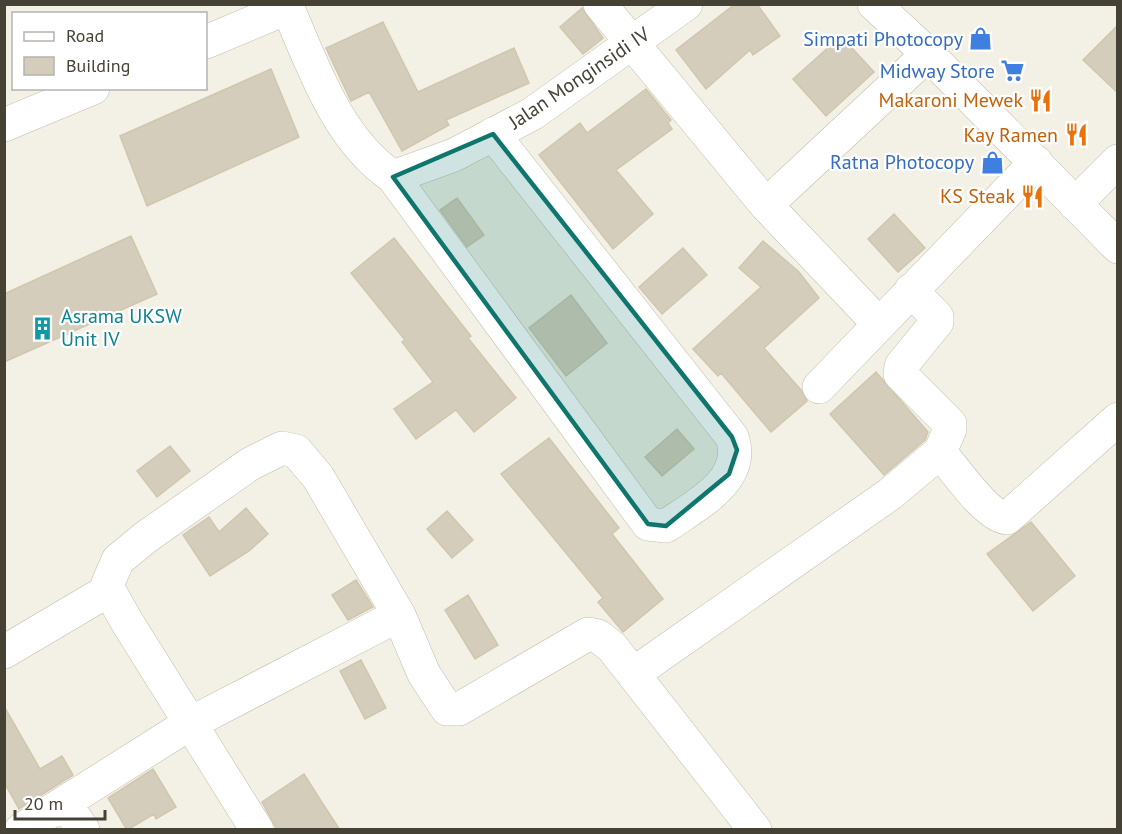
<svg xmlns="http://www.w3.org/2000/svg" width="1122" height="834" font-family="'PT Sans',sans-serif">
<rect width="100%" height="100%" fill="#f3f1e6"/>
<path fill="#d5cdbb" stroke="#d0c6ae" stroke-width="1.5" d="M 735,4 L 757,4 L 780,36 L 753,55 L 750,50 L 706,89 L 676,50 Z
M 582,8 L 603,38 L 583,54 L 560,27 Z
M 383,22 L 418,92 L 514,48 L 529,83 L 446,120 L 449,125 L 402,151 L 369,92 L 351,101 L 326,48 Z
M 1118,25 L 1118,93 L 1083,60 Z
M 841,36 L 874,72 L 826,116 L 793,79 Z
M 271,69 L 299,137 L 147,206 L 120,136 Z
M 646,89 L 671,120 L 668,123 L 672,129 L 616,170 L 653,214 L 613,249 L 539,155 L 580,123 L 587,133 Z
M 457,198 L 484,235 L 467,247 L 440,210 Z
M 894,214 L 925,248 L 898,272 L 868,239 Z
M 131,236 L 157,294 L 4,362 L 4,294 Z
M 394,238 L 471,336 L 468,338 L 516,398 L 474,432 L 456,410 L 416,439 L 394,409 L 433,382 L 402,342 L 405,340 L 351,273 Z
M 763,241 L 799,272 L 819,298 L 764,348 L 801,390 L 807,401 L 771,432 L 721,373 L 718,376 L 693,349 L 761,287 L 739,268 Z
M 683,248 L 707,275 L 662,314 L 639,287 Z
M 571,295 L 607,343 L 566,376 L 529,328 Z
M 876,372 L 928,432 L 925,440 L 884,475 L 830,414 Z
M 677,429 L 694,449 L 662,476 L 645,457 Z
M 549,438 L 619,528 L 612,534 L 663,599 L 623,632 L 598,602 L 603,598 L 501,474 Z
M 170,446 L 190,471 L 157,497 L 137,471 Z
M 246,508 L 268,534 L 249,551 L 210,576 L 183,535 L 209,517 L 219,532 Z
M 447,511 L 473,540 L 452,558 L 427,529 Z
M 1031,522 L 1075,576 L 1033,611 L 987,554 Z
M 356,580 L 373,607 L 348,620 L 332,595 Z
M 468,595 L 498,645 L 475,659 L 445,610 Z
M 361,660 L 386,708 L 365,719 L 340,671 Z
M 4,706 L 40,769 L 62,756 L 73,775 L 19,809 L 4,782 Z
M 153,769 L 176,807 L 156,819 L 154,814 L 127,830 L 108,798 Z
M 304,774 L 321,801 L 340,830 L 277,830 L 275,826 L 262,802 Z"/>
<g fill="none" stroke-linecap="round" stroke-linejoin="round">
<defs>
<path id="minor" d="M 286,4 C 313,65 336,138 393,177 L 454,155 L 532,114 L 686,4
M 600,4 L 766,205 L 878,323
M 874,4 L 928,54 L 1118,247
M 206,42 L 287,8
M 4,125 L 93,88
M 393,177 L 648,524 L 666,526 C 696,505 747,480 732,437 L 493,134
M 1075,204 L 1118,161
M 766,205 L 928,54
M 819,387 L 1036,162
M 940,452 C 953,467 987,517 1007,518 L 1118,419
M 4,652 L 109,590
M 633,674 L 890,494 L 940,452 L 950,429 L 950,424 L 900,374 L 901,366 L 937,322 L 937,317 L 911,290
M 65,803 L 83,830
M 21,830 L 189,724 L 399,615
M 257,830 L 127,622 L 109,590 L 108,583 L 118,560 L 146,537 L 250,464 L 282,448 L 296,451 L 318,477 L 399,615 L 424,674 L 447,709 L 459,709 L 588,634 L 598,636 L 612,647 L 755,830"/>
</defs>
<use href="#minor" stroke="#c2bcab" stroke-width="34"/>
<use href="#minor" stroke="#fff" stroke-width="33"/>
</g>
<path fill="#0f766e" fill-opacity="0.2" stroke="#0f766e" stroke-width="4.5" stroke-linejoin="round" d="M 493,134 L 732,437 L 737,450 L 729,474 L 666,526 L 648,524 L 393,177 Z"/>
<defs>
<symbol id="shop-bare" viewBox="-9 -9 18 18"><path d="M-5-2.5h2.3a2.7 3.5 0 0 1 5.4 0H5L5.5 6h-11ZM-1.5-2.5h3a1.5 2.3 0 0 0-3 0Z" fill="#3f7fe0" stroke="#fff" stroke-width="2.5" paint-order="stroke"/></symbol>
<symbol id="supermarket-bare" viewBox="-9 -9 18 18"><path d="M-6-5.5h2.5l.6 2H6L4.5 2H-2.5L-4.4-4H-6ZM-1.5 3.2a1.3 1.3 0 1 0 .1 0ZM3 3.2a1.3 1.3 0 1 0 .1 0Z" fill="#3f7fe0" stroke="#fff" stroke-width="2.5" paint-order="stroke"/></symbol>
<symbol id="restaurant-bare" viewBox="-9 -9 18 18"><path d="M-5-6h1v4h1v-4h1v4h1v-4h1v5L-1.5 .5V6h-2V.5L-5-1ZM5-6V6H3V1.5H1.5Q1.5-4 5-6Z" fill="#e8710a" stroke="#fff" stroke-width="2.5" paint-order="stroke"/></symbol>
<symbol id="building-bare" viewBox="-9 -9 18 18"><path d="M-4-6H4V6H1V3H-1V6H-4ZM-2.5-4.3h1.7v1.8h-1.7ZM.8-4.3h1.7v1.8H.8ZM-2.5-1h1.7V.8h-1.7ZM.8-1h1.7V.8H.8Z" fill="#0f9aa8" stroke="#fff" stroke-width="2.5" paint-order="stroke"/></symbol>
</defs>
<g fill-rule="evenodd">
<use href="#shop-bare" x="964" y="22" width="33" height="33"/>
<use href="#supermarket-bare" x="996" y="54" width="33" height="33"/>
<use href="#restaurant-bare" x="1024" y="84" width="33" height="33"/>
<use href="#restaurant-bare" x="1060" y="118" width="33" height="33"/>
<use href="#shop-bare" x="976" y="146" width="33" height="33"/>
<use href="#restaurant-bare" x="1016" y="180" width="33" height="33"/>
<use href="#building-bare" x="26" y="312" width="33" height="33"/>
</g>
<g text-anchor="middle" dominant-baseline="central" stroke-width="4.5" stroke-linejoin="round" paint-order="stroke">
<g font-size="20" fill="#366cbe" stroke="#fff" text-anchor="end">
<text x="963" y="39">Simpati Photocopy</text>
<text x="995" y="71">Midway Store</text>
<text x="974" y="162">Ratna Photocopy</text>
</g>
<g font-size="20" fill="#464135" stroke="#fff">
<text transform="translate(579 78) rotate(-34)">Jalan Monginsidi IV</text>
</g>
<g font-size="20" fill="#c56008" stroke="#fff" text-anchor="end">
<text x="1023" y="100">Makaroni Mewek</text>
<text x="1058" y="135">Kay Ramen</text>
<text x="1015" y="196">KS Steak</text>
</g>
<g font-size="20" fill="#0d838f" stroke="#fff" text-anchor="start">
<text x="61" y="316">Asrama UKSW<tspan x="61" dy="23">Unit IV</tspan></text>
</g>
</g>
<rect width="1122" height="834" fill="none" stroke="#464135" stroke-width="12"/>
<rect x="12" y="12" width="195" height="78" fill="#ffffff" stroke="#b5b3ae" stroke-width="1.5"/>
<rect x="24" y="32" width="30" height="9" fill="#ffffff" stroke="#b5b3ae" stroke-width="1.5"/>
<text x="66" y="42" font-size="18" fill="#464135">Road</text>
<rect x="24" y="57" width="30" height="18" fill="#d5cdbb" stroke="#b5b3ae" stroke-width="1.5"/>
<text x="66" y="72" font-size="18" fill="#464135">Building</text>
<path d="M15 810v9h90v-9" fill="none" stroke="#464135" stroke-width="3"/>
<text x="24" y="810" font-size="18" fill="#464135" stroke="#ffffff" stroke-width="4.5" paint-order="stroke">20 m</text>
</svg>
